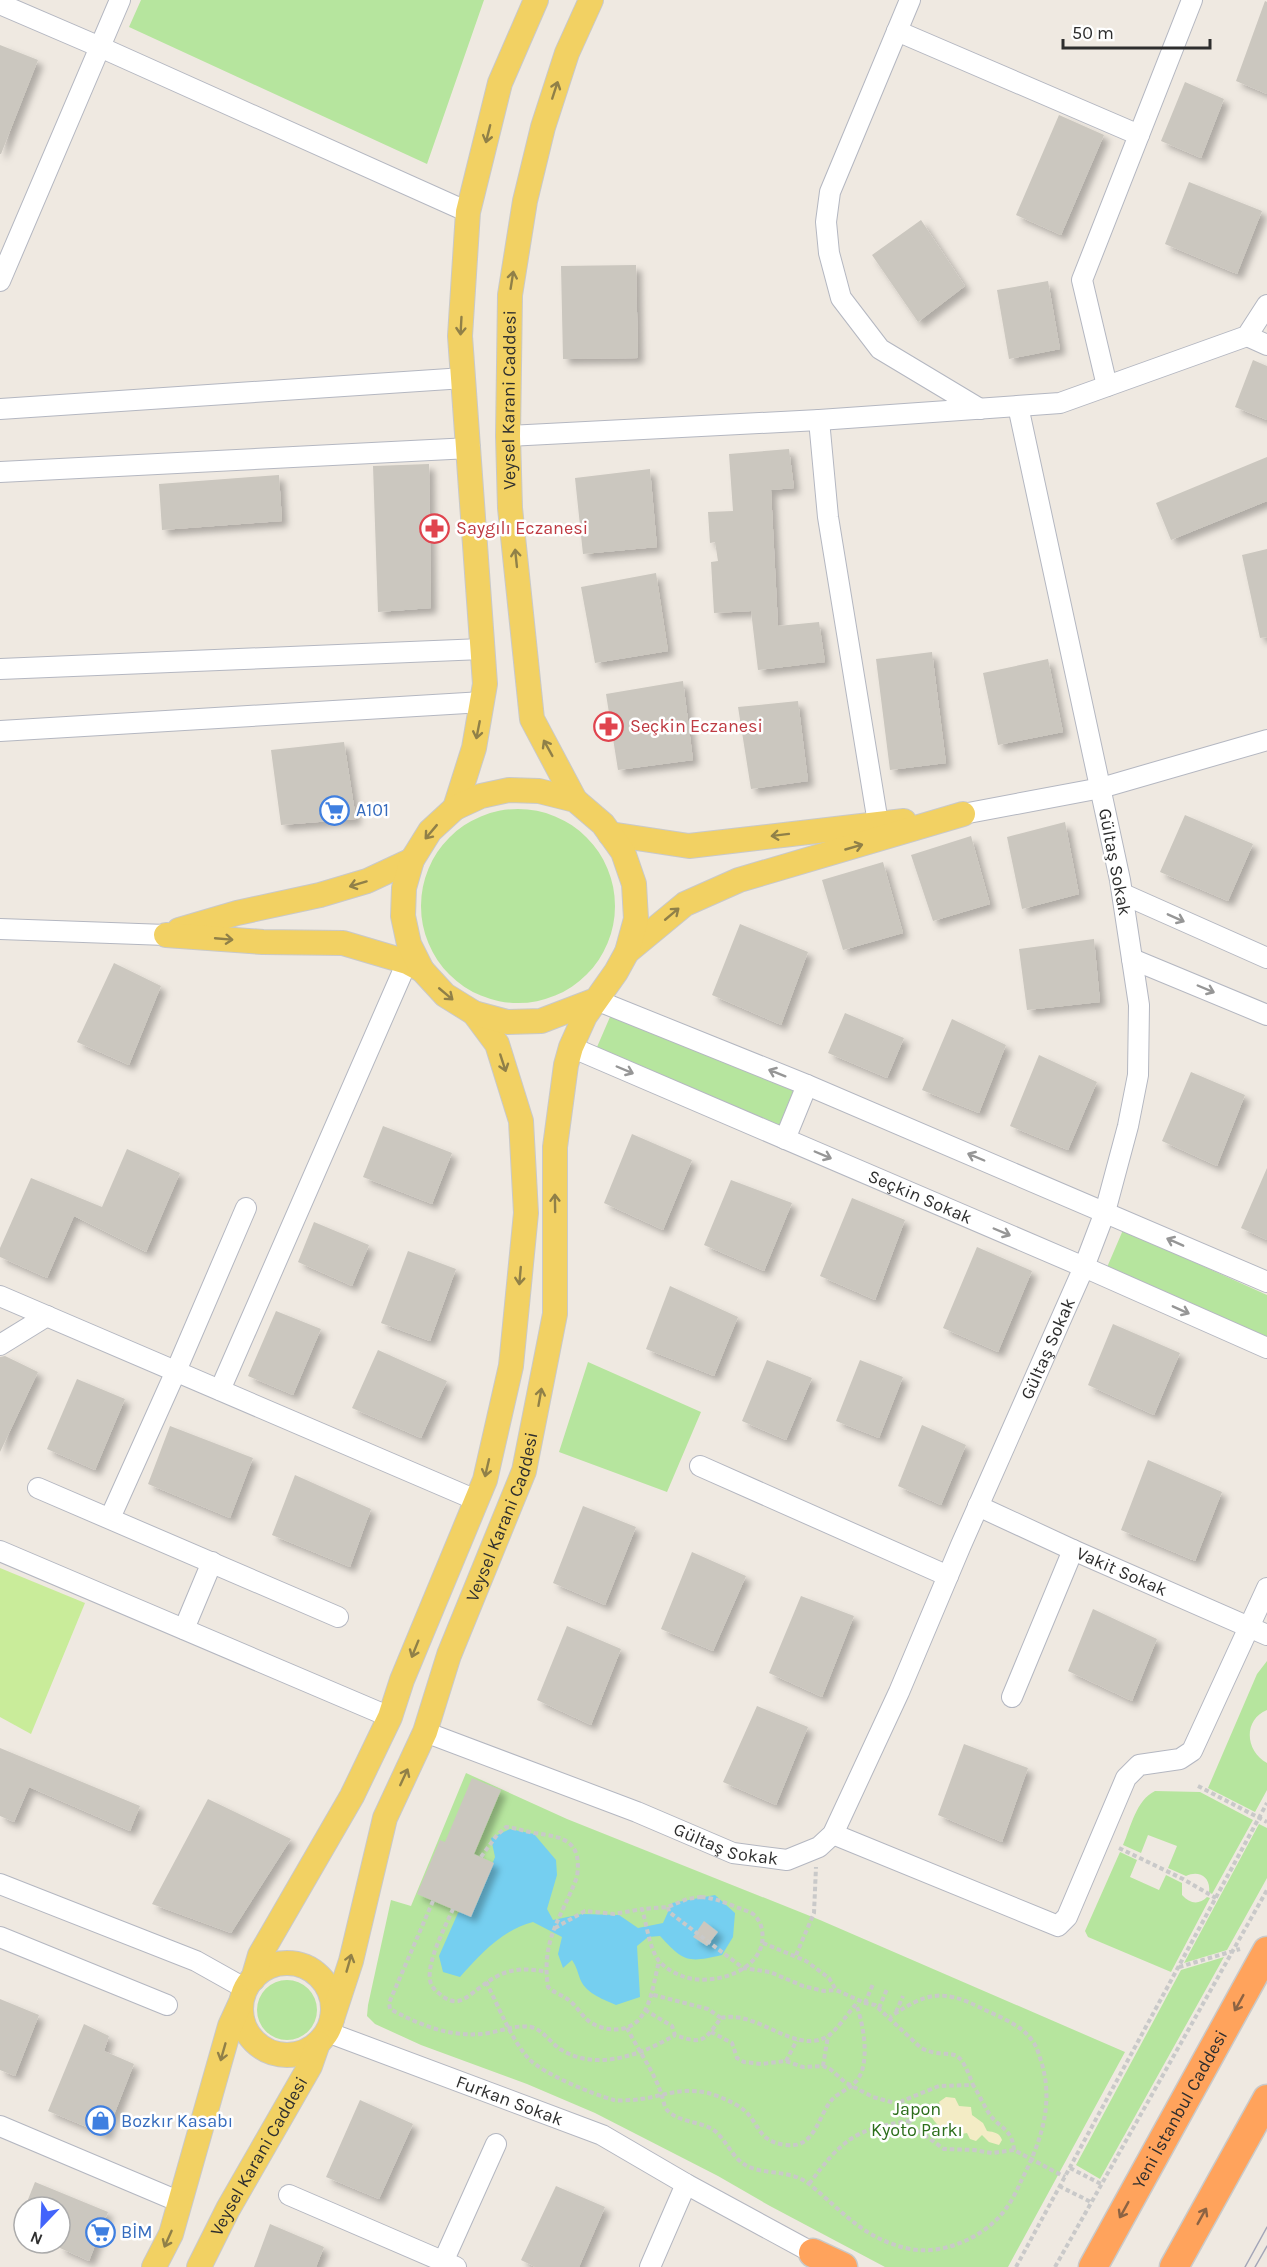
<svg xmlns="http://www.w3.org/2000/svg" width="1267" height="2267" font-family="Karla,sans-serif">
<defs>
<filter id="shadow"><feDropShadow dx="5.5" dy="5.5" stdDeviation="3" flood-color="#0004"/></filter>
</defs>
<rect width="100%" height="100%" fill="#efe9e1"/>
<path fill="#b6e59e" d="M 141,0 L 484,0 L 427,164 L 129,27 Z
M421 906a97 97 0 1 1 194 0a97 97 0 1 1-194 0Z
M 613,1010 L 795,1090 L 779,1130 L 594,1054 Z
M 1123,1230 L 1267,1295 L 1267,1342 L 1105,1272 Z
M 588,1362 L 701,1412 L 667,1492 L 559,1452 Z
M 1267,1661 L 1267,1710 C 1243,1720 1245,1751 1267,1763 L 1267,1790 L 1255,1812 L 1208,1788 L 1257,1674 Z
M 466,1773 L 567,1819 L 820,1920 L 1125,2052 L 1008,2267 L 885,2267 L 770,2206 L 718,2176 L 595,2113 L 527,2084 L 421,2045 L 375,2024 L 367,2016 L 368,2005 L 391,1900 L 411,1906 Z
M 1155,1791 L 1200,1792 L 1253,1820 L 1212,1894 L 1209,1892 C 1211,1877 1199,1870 1186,1876 L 1168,1868 L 1177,1846 L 1148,1835 L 1141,1853 L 1123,1845 C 1131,1827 1136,1800 1155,1791 Z
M 1259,1824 L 1267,1828 L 1267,1878 L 1227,1950 L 1184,1963 Z
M 1120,1852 L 1137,1860 L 1130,1877 L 1159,1890 L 1166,1875 L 1182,1883 L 1182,1895 C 1190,1904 1199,1905 1207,1897 L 1210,1898 L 1171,1972 L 1088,1937 L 1085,1931 Z
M 1224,1957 L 1100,2179 L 1076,2165 L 1181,1970 Z
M257 2010a30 30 0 1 1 60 0a30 30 0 1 1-60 0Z"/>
<path fill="#f3ecc5" d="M 946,2097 L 955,2098 L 959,2106 L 971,2107 L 972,2115 L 983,2123 L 987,2131 C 994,2132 1000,2133 1002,2140 L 999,2145 L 989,2142 L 982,2135 L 976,2141 L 970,2139 L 967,2133 C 950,2137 936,2128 929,2112 L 927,2116 L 918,2115 L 920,2106 L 923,2104 L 933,2110 L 942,2110 L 939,2102 Z"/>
<path fill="#c9ec9a" d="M 0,1568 L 85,1603 L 31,1734 L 0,1717 Z"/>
<path fill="#75cff0" d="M 510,1829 L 534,1834 L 556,1860 L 557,1875 L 547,1909 L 553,1920 L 582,1914 L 619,1915 L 638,1928 L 663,1923 L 672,1903 L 715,1895 L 735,1913 L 733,1937 L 722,1955 C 688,1963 684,1962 660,1936 L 648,1937 L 637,1946 L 640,1997 L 616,2005 C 605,2000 587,1994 581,1981 C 578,1974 577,1967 572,1960 L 563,1968 L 558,1954 L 562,1937 L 533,1922 C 502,1930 481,1954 460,1977 L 443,1972 L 439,1956 L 458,1913 L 476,1905 L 495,1857 L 491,1838 Z"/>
<path fill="#cbc7bf" filter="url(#shadow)" d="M 1265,1 L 1267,2 L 1267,94 L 1236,81 Z
M 0,45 L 38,60 L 1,154 L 0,154 Z
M 1185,82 L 1224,99 L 1201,158 L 1161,141 Z
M 1059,115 L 1104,135 L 1061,235 L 1016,215 Z
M 1189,182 L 1262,211 L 1237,274 L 1165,244 Z
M 921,220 L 965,286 L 918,322 L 872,255 Z
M 636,265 L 638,358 L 563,359 L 561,266 Z
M 1048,281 L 1060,349 L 1009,359 L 997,290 Z
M 1253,360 L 1267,366 L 1267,420 L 1235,407 Z
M 789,449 L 794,488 L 771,490 L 778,626 L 819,622 L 825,662 L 758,670 L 751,611 L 714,613 L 711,562 L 718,561 L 715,542 L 710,543 L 708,512 L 733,511 L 729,454 Z
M 1267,457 L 1267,501 L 1171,540 L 1156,503 Z
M 429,464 L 431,608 L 378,612 L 373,466 Z
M 650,469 L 657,547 L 583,554 L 575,478 Z
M 279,475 L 282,521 L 162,530 L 159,484 Z
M 1267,549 L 1267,637 L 1260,638 L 1242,555 Z
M 656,573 L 668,651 L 595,663 L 581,587 Z
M 932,652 L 946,763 L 890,770 L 876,659 Z
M 1048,659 L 1063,732 L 998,745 L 983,673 Z
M 683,681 L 693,760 L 618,770 L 606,694 Z
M 798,701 L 808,781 L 751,789 L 738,707 Z
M 344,742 L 356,819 L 281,825 L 271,750 Z
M 1185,815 L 1253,844 L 1228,901 L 1160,872 Z
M 1065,822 L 1079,894 L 1022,909 L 1007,837 Z
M 971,836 L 990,904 L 933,921 L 911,855 Z
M 883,862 L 903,933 L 843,950 L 822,880 Z
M 740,924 L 808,952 L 781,1025 L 712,995 Z
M 1094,939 L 1100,1002 L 1027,1010 L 1019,949 Z
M 114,963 L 161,986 L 129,1065 L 77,1042 Z
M 845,1013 L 904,1038 L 887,1078 L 828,1053 Z
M 952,1019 L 1006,1045 L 979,1113 L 922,1090 Z
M 1039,1055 L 1097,1082 L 1068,1150 L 1010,1126 Z
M 1191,1072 L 1245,1095 L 1217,1166 L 1162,1141 Z
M 383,1126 L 452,1153 L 432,1204 L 363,1177 Z
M 632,1134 L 692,1160 L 663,1230 L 604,1203 Z
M 127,1149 L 180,1173 L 146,1252 L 74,1216 L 47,1278 L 0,1257 L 0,1248 L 31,1178 L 102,1207 Z
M 1267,1168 L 1267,1240 L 1241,1228 Z
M 731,1180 L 792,1203 L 764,1271 L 704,1245 Z
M 852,1198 L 905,1220 L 875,1300 L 820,1276 Z
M 314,1222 L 369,1245 L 352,1286 L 298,1262 Z
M 977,1247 L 1032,1271 L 998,1352 L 943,1328 Z
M 408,1251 L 456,1269 L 430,1341 L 381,1323 Z
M 670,1286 L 738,1317 L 714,1376 L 646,1349 Z
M 276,1311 L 321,1329 L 293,1395 L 248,1376 Z
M 1113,1324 L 1180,1353 L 1154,1415 L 1088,1385 Z
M 378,1350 L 447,1381 L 421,1438 L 352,1408 Z
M 5,1356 L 38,1372 L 0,1452 L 0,1357 Z
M 767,1360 L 812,1378 L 786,1440 L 742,1421 Z
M 860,1360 L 903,1377 L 879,1438 L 836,1421 Z
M 77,1379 L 125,1399 L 95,1470 L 47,1449 Z
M 922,1425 L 966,1445 L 941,1505 L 898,1486 Z
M 170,1426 L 253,1458 L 230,1518 L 148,1484 Z
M 1148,1460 L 1222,1492 L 1195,1561 L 1121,1530 Z
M 295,1475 L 371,1509 L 350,1567 L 272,1535 Z
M 583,1506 L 636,1527 L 605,1605 L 553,1583 Z
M 692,1552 L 746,1576 L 713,1651 L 661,1629 Z
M 801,1596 L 854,1616 L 822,1697 L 769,1673 Z
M 1093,1609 L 1157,1639 L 1132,1701 L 1068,1671 Z
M 567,1626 L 621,1649 L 591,1725 L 537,1700 Z
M 757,1706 L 808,1727 L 776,1805 L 723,1782 Z
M 964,1744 L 1028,1768 L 1002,1842 L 938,1815 Z
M 0,1748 L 140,1806 L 130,1831 L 29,1787 L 14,1822 L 0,1816 Z
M 472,1778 L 501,1790 L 474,1854 L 494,1863 L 471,1917 L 417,1894 L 440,1840 L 445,1842 Z
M 208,1799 L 291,1839 L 231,1933 L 152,1904 Z
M 704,1921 L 718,1932 L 707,1946 L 693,1937 Z
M 0,1999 L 39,2015 L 15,2076 L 0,2070 Z
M 84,2024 L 109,2036 L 104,2051 L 134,2064 L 106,2135 L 48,2111 Z
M 360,2100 L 413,2124 L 379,2199 L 326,2177 Z
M 35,2182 L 108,2212 L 89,2261 L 60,2248 L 60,2207 L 25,2207 Z
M 556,2186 L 605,2207 L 579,2267 L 535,2267 L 521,2260 Z
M 270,2224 L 324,2247 L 316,2267 L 254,2267 Z"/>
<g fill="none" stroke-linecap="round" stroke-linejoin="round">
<defs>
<g id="minor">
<path d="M 910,0 L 830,192 L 826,222 L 829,253 L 841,298 L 880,349 L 980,409"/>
<path d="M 0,4 L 100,47 L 468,212"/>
<path d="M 897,31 L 1139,135"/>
<path d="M 0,281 L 120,0"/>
<path d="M 1247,336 L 1267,345"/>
<path d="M 1107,386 L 1082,280 L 1192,0"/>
<path d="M 0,409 L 464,378"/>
<path d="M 819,420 L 828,517 L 878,823"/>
<path d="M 508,436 L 819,420 L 1060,403 L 1247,336 L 1267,305"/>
<path d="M 0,472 L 470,448"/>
<path d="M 0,669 L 482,649"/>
<path d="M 0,731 L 483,702"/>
<path d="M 963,814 L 1101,788 L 1267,740"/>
<path d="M 1123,894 L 1267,958"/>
<path d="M 0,929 L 166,935"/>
<path d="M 1132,959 L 1267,1015"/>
<path d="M 596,1000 L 807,1085 L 1267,1282"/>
<path id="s1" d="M 571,1047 L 1084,1267 L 1267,1348"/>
<path d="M 785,1139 L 807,1085"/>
<path d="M 0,1296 L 476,1500"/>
<path d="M 0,1345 L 47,1316"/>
<path d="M 220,1390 L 407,962"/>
<path d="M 700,1466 L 948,1576"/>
<path d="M 38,1488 L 338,1617"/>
<path id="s2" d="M 978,1506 L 1073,1550 L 1267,1635"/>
<path d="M 110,1518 L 176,1371 L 246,1208"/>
<path d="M 0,1551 L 390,1717"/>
<path d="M 184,1629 L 212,1562"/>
<path d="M 1012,1697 L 1073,1550"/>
<path id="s3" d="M 425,1732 L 637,1812 L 733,1853 L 787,1860 L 819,1847 L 833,1834 L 899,1692 L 961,1545 L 1084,1267 L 1105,1212 L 1128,1126 L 1138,1075 L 1139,1005 L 1120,880 L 1018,406"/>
<path d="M 833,1834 L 1058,1926 L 1067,1917 L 1126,1778 L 1139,1765 L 1180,1759 L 1192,1751 L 1267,1588"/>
<path d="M 0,1884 L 196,1961 L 246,1989"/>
<path d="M 0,1937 L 167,2005"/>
<path id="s4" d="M 327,2032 L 602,2135 L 686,2184 L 813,2253"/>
<path d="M 0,2126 L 180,2202"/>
<path d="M 289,2195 L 456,2267"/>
<path d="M 443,2262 L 496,2144"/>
<path d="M 650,2267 L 686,2184"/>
</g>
<g id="major">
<path id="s5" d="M 575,800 L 532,719 L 510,508 L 508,436 L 510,295 L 525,201 L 543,127 L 567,53 L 591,0"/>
<path d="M 455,808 L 474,748 L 485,684 L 460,336 L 468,212 L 500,83 L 536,0"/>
<path d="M 610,834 L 689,846 L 904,821"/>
<path d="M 179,930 L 237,913 L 320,895 L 367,881 L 412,860"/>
<path d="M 166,935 L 263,942 L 343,943 L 407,962 L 422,970"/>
<path d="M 627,952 L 685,904 L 739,880 L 963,814"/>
<circle cx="287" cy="2009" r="46"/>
<path d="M 253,1979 L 260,1955 L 352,1796 L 390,1717 L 402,1680 L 485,1480 L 511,1366 L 526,1213 L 521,1121 L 497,1044 L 474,1013"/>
<path id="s6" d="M 332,2019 L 351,1961 L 385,1818 L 425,1732 L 449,1655 L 524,1471 L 555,1314 L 555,1147 L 566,1065 L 571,1047 L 585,1016 L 616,972 L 627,952 L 636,919 L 634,884 L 623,852 L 603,824 L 575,800 L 539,791 L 509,790 L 481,796 L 455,808 L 430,831 L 412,860 L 404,888 L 403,916 L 409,944 L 422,970 L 445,995 L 474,1013 L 507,1022 L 541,1021 L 596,1000"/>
<path d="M 154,2267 L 171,2234 L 230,2026 L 241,2002"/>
<path id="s7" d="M 199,2267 L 228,2209 L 310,2066 L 318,2043"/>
</g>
<g id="highway">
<path d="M 813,2253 L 843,2267"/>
<path id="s8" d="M 1093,2267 L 1267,1951"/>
<path d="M 1174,2267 L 1267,2099"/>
</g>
</defs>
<use href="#minor" stroke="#b4b7c1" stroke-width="22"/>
<use href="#major" stroke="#c9c9c9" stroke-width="26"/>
<use href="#highway" stroke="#c9c9c9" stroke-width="31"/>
<path stroke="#c9c9c9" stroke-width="4" stroke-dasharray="4.5 3" stroke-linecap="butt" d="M 1198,1786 L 1267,1822
M 1119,1848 L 1183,1879 L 1216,1898
M 481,1857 L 497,1835 L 506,1827 C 516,1828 524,1831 534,1833 C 565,1837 582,1841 577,1877 C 561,1919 541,1939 548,1987 C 555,1994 564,1995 571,2002 C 578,2008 583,2017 590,2022 C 607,2033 632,2033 643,2014 C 652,2000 655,1977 659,1961
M 701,1897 C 714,1898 724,1902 736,1907 C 742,1909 748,1911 753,1914 C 758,1918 761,1924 762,1930 C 769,1970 712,1988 682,1976 C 674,1973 665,1968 659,1961 C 649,1948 647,1925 642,1909 L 668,1907 L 687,1899 Z
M 433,1901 L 389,2003 L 390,2009 C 418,2024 448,2037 481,2034 C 497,2033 515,2024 531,2027 C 543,2030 550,2042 560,2049 C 596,2072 641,2055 675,2035
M 668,1907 L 669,1912 L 743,1968 L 770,1972 L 803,1986 L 824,1991 L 836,1990
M 453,1909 C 445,1927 427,1961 430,1980 C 431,1987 436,1991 441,1995 C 446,1999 452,2002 458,2001 C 465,2000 472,1993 478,1989 C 502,1970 517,1966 547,1972
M 555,1928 L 585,1911 L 614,1914 L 642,1909
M 763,1943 L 806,1961 L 829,1978 L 836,1990 L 865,2003 L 875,2005 L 921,2048 C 953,2063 956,2038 973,2085
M 796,1955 L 814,1913 L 816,1867
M 1179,1967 L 1240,1949
M 486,1982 C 499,2007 510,2037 528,2058 C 543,2074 592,2094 614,2100 C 619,2101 626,2100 632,2100 C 661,2098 677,2086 708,2093 C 719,2096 736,2103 745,2111 C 760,2125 758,2141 785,2145 C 814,2149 817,2120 830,2102 C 840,2089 855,2090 862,2071 C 868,2051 863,2023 856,2004
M 865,2003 L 873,1984
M 879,2008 L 887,1989
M 645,2010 L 672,2026 L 675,2035 C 703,2045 704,2041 721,2018 L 708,2009 L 650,1994
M 896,2012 L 903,1996
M 721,2018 C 757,2009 795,2056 828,2036 C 837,2030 849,2012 856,2004
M 627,2028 C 637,2048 656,2075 662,2096 C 664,2102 664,2108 669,2112 C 682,2123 701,2121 715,2131 C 728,2142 732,2159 749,2167 C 768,2175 792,2170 809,2184 C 844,2212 863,2239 910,2249 C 942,2255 979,2239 1000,2216 C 1009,2206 1016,2193 1021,2181 C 1040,2144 1054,2106 1042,2064 C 1039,2055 1037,2046 1031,2039 C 1020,2024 997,2016 981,2008 C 941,1988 926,1993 890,2017
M 711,2032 L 732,2043 L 737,2058 L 744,2062 L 761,2064 L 786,2061 L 803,2067 L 823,2066 L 830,2069 L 846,2083 L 873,2097 L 902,2105
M 786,2061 L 797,2040
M 823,2066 L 828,2036
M 1014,2150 C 1012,2129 1001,2129 990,2115 C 984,2106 979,2094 973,2085 L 939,2086 L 902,2101 L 904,2114 L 913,2127 L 944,2149 L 974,2150 L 992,2153 L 1014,2150 L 1065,2177
M 1070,2168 L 1101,2184
M 809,2184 C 842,2140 854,2129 909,2121
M 1059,2186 L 1091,2202
M 1016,2267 L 1267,1803
M 1055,2267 L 1267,1890"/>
<use href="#minor" stroke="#fff" stroke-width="20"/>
<use href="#major" stroke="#f2d163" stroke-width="24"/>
<use href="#highway" stroke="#ffa35c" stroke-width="28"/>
<path stroke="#a3a6b8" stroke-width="1.5" d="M 1245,2267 L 1267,2227
M 1255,2267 L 1267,2246"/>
</g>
<defs><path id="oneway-shaft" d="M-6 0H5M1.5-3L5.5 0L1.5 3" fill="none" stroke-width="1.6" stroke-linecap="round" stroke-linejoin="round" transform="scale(1.5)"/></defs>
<g stroke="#908048">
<use href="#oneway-shaft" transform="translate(555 90) rotate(-72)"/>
<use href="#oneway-shaft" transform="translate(488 134) rotate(104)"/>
<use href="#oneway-shaft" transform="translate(512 280) rotate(-81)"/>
<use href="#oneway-shaft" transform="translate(461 326) rotate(93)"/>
<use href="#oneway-shaft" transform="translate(516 558) rotate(-96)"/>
<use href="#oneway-shaft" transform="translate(478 730) rotate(101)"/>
<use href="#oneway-shaft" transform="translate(548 748) rotate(-119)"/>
<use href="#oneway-shaft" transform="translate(431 832) rotate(130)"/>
<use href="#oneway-shaft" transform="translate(780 835) rotate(173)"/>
<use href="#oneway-shaft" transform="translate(854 847) rotate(-16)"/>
<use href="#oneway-shaft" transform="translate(358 884) rotate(163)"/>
<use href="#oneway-shaft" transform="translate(672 914) rotate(-40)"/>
<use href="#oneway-shaft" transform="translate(224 939) rotate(5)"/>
<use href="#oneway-shaft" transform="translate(446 994) rotate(40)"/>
<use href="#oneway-shaft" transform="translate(503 1063) rotate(72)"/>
<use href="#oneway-shaft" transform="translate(555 1203) rotate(-91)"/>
<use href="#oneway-shaft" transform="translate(520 1276) rotate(95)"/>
<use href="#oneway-shaft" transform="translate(540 1397) rotate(-80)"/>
<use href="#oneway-shaft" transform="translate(487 1468) rotate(103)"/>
<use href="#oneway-shaft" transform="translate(415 1649) rotate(112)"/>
<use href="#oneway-shaft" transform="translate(404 1777) rotate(-65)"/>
<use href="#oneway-shaft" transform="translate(349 1963) rotate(-74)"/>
<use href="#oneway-shaft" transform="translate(223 2052) rotate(106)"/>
<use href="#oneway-shaft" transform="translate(168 2239) rotate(114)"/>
</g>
<g stroke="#969696">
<use href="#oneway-shaft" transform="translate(1176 918) rotate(24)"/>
<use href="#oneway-shaft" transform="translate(1206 989) rotate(23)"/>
<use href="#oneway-shaft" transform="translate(625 1070) rotate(23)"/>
<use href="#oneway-shaft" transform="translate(777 1073) rotate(-158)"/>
<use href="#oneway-shaft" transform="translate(823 1155) rotate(23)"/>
<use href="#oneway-shaft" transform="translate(976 1157) rotate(-157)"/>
<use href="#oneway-shaft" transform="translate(1002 1232) rotate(23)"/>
<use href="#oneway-shaft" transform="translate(1175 1242) rotate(-156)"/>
<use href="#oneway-shaft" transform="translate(1181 1310) rotate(24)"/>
</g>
<g stroke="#8c6343">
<use href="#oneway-shaft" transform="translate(1239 2003) rotate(119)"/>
<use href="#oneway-shaft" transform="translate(1124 2210) rotate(119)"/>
<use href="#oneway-shaft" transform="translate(1202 2216) rotate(-61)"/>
</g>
<defs>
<symbol id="pharmacy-ring" viewBox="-11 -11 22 22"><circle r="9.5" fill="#fff" stroke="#e0444e" stroke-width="1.5"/><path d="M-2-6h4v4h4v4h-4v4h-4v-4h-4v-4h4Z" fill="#e0444e"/></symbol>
<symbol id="supermarket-ring" viewBox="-11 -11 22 22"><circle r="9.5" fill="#fff" stroke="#3f7fe0" stroke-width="1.5"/><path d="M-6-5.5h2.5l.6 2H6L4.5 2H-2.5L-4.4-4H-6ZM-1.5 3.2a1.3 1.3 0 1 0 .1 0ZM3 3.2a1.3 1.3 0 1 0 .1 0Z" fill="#3f7fe0"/></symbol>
<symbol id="shop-ring" viewBox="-11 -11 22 22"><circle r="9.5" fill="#fff" stroke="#3f7fe0" stroke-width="1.5"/><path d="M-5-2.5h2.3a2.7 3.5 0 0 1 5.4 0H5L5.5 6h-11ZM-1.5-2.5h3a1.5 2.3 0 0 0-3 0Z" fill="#3f7fe0"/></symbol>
</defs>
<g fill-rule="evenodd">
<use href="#pharmacy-ring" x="418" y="512" width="33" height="33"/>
<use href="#pharmacy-ring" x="592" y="710" width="33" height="33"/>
<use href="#supermarket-ring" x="318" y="794" width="33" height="33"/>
<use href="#shop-ring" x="84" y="2104" width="33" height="33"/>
<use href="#supermarket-ring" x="84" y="2216" width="33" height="33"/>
</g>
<g text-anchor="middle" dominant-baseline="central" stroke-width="5" stroke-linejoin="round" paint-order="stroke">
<g font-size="18" fill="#2e2e2e" stroke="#fff">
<text stroke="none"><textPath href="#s5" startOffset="412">Veysel Karani Caddesi</textPath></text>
<text transform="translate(1115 862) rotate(79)">Gültaş Sokak</text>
<text stroke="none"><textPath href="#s1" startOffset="380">Seçkin Sokak</textPath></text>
<text stroke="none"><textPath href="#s3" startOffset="970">Gültaş Sokak</textPath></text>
<text stroke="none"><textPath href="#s6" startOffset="532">Veysel Karani Caddesi</textPath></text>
<text stroke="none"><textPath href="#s2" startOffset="158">Vakit Sokak</textPath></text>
<text stroke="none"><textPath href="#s3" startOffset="322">Gültaş Sokak</textPath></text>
<text stroke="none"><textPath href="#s4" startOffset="195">Furkan Sokak</textPath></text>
<text stroke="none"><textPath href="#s8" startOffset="180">Yeni İstanbul Caddesi</textPath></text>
<text stroke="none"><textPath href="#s7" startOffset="126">Veysel Karani Caddesi</textPath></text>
</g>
<g font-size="18" fill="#be3a42" stroke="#fff" text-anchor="start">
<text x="456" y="528">Saygılı Eczanesi</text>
<text x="630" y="726">Seçkin Eczanesi</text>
</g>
<g font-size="18" fill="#366cbe" stroke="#fff" text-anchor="start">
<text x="356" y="810">A101</text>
<text x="121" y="2121">Bozkır Kasabı</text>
<text x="121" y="2232">BİM</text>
</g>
<g font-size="18" fill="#2c6e1b" stroke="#fff">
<text x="917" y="2109">Japon<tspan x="917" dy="21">Kyoto Parkı</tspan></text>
</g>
</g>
<g transform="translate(42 2225) rotate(203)"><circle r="28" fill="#ffffff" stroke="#ababab" stroke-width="1.5"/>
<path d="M0-4.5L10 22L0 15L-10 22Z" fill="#4264fb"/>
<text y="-9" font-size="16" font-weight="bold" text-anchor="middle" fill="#2e2e2e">N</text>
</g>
<path d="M1063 39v9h147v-9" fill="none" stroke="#2e2e2e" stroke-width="3"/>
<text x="1072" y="39" font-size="18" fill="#2e2e2e" stroke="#ffffff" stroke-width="4.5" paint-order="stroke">50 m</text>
</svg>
